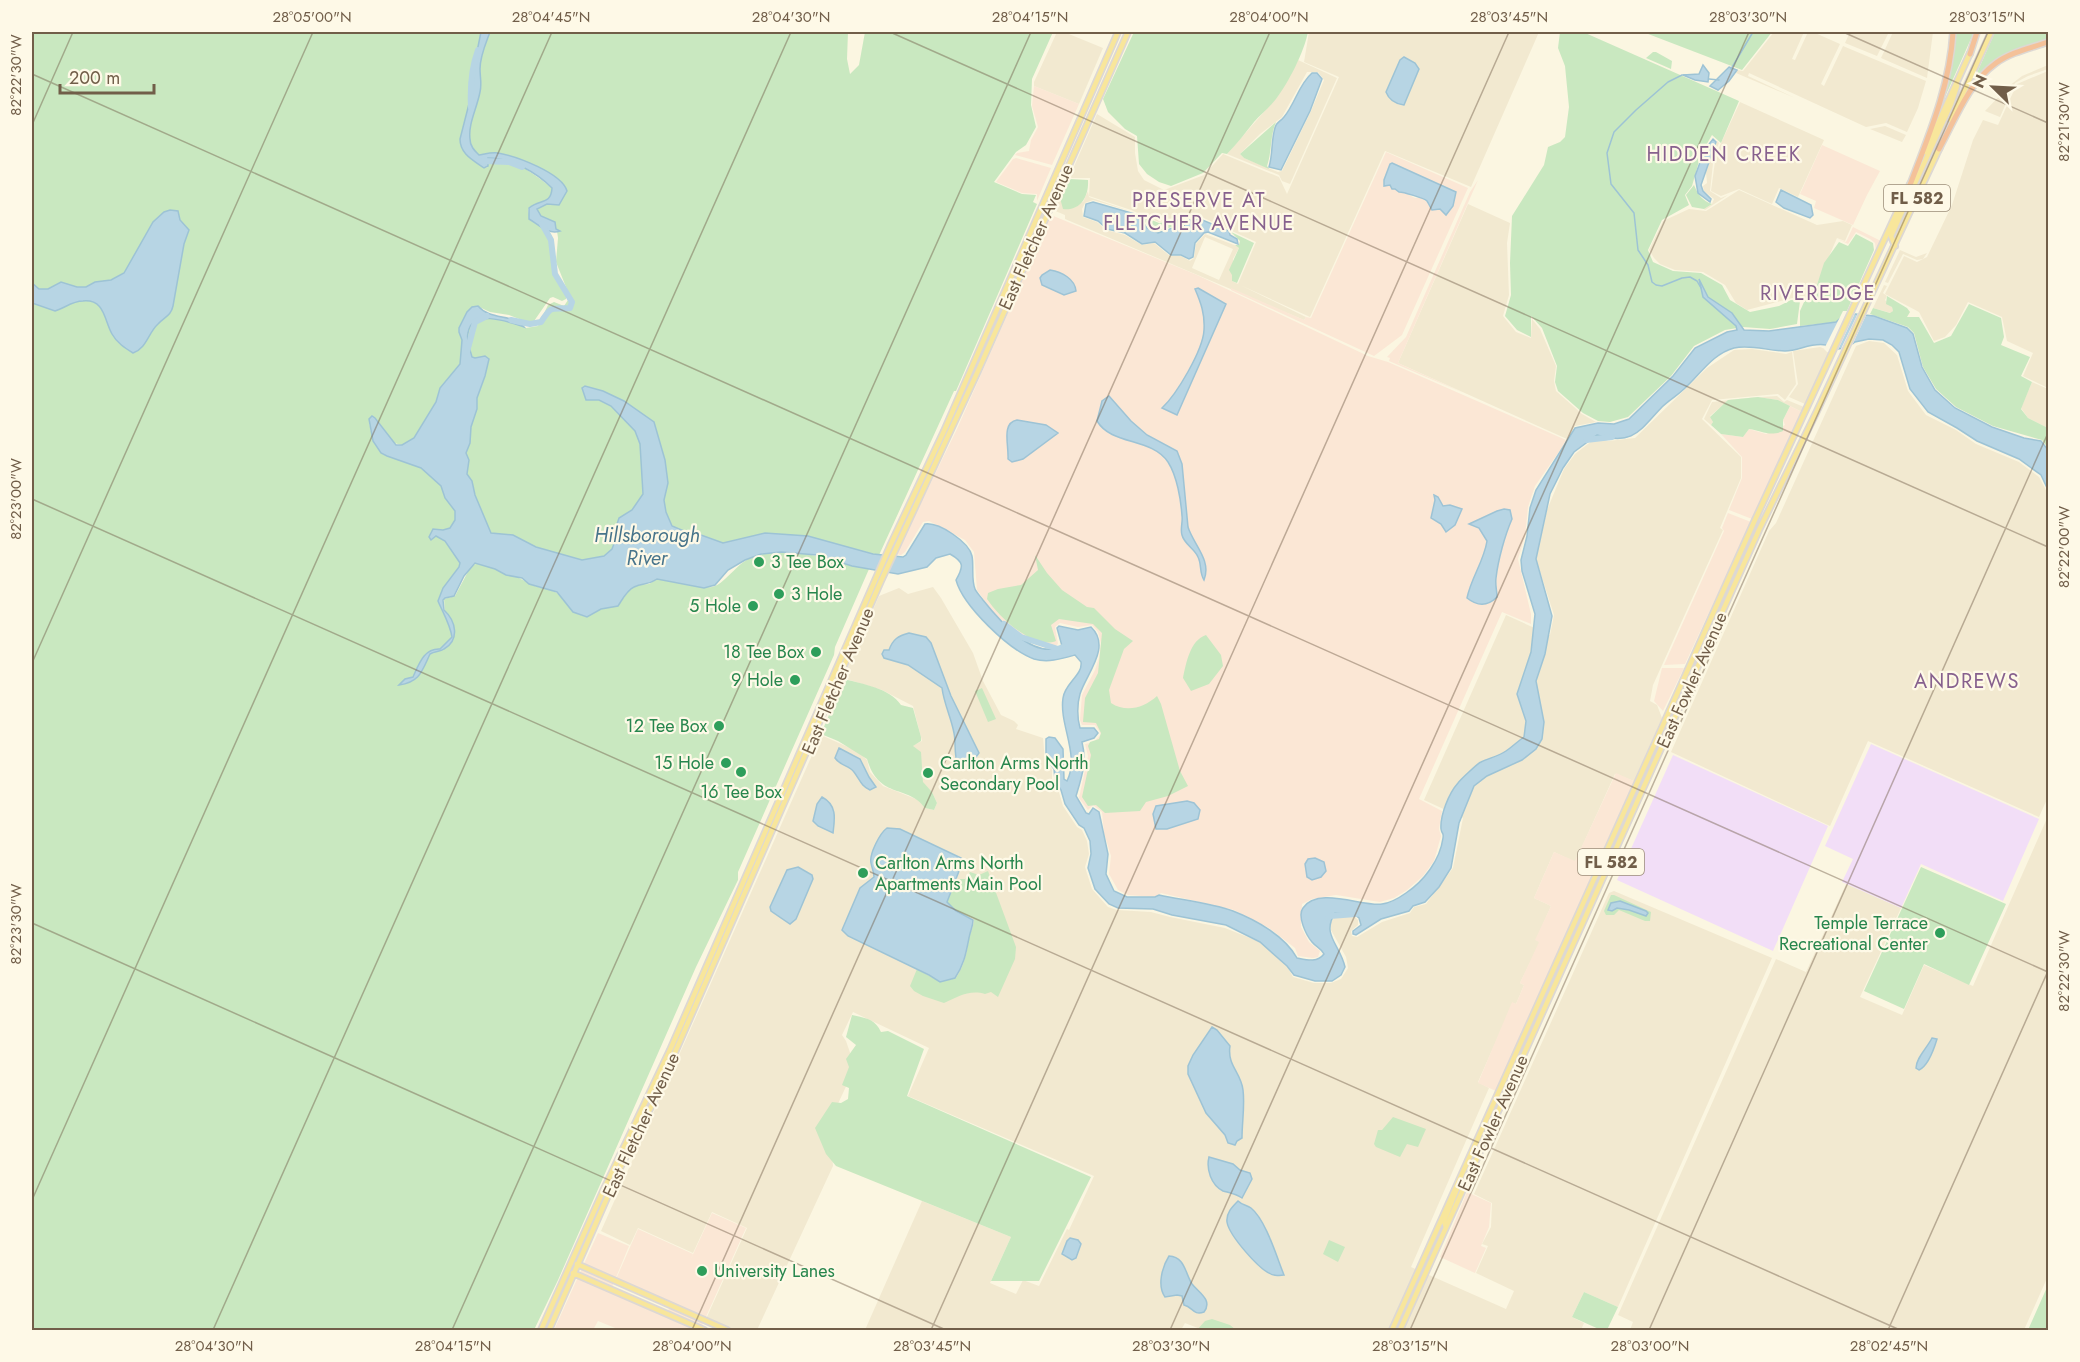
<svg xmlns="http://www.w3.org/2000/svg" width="2080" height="1362" font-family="Jost,sans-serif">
<rect width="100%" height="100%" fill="#fbf6e1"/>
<path fill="#f2e9d0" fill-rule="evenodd" d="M 1057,32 L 1064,32 L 1103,48 L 1079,104 L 1034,86 L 1034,82 Z
M 1309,32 L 1539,32 L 1471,187 L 1385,151 L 1310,317 L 1238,284 L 1256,242 L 1193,213 L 1159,222 L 1131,210 L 1089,196 L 1090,178 L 1069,178 L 1097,114 L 1135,137 L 1135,153 L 1138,171 L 1144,180 L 1164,190 L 1204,175 L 1223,154 L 1279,177 L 1287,194 L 1339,77 L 1304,62 Z
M 1774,32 L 1804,32 L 1792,59 L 1795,60 L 1808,32 L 1813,32 L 1840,44 L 1821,84 L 1824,86 L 1843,46 L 1926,81 L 1918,108 L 1907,132 L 1886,123 L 1866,127 L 1749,73 L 1748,76 L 1795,98 L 1736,73 L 1737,70 L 1743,71 Z
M 1850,32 L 1889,32 L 1877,56 L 1845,43 Z
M 1893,32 L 1933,32 L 1927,78 L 1881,58 Z
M 1298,60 L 1337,78 L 1290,184 L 1282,181 L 1279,175 L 1227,154 L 1278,96 ZM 1307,72 L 1318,72 L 1324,80 L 1311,111 L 1282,171 L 1278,172 L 1244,158 L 1240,154 L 1260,134 L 1282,117 Z
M 2048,65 L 2048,69 L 2028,76 L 2015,83 L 2000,117 L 1985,111 L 2009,86 L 2022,76 Z
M 2048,71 L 2048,388 L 2023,376 L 2033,353 L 2007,341 L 2002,317 L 1968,302 L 1956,325 L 1945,337 L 1934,341 L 1919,312 L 1885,294 L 1904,256 L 1917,262 L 1927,257 L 1952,205 L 1973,140 L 1983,120 L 1998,125 L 2017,84 Z
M 1740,102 L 1824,140 L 1798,197 L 1779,188 L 1772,204 L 1739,189 L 1721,196 L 1711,191 L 1716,154 Z
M 1885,126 L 1906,135 L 1902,142 L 1870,129 Z
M 1717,141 L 1719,143 L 1714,154 L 1710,191 L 1721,198 L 1728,195 L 1705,210 L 1704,209 L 1712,204 L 1714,199 L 1704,191 L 1703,186 L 1707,183 L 1706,172 Z
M 1067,178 L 1070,179 L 1063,191 L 1083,202 L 1088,191 L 1089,197 L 1130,211 L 1093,200 L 1085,203 L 1082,209 L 1083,217 L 1097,222 L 1106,230 L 1125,235 L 1142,245 L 1154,243 L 1170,256 L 1181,256 L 1190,261 L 1194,258 L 1196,244 L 1205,234 L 1237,246 L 1239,248 L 1233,259 L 1232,281 L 1306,317 L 1304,320 L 1065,219 L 1065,215 L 1053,210 ZM 1205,237 L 1233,249 L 1219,280 L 1192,268 Z
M 1739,190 L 1817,225 L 1843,221 L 1852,225 L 1845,241 L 1837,238 L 1814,291 L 1804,300 L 1792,298 L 1747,310 L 1736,303 L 1725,285 L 1703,272 L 1675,270 L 1660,264 L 1654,258 L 1649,250 L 1663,221 L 1689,209 L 1706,211 Z
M 1468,204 L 1510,223 L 1507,243 L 1509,295 L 1503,316 L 1516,332 L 1531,338 L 1532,319 L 1540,329 L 1556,366 L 1554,381 L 1556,391 L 1582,414 L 1596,422 L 1575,426 L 1567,439 L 1398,363 Z
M 1900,250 L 1916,257 L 1927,253 L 1923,259 L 1917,260 L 1903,254 L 1888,283 L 1885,282 Z
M 1884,285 L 1887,286 L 1883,293 L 1887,296 L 1885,300 L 1892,307 L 1893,311 L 1891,313 L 1873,308 Z
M 1869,341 L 1884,343 L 1897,355 L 1908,391 L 1926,415 L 1956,430 L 1976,444 L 2019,462 L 2039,477 L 2048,494 L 2048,797 L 2039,817 L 1868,741 L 1830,826 L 1671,752 L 1769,531 L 1776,523 L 1856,346 Z
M 1820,347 L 1830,351 L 1805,404 L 1789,397 L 1798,384 L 1793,351 Z
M 1752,349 L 1786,354 L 1792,352 L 1796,384 L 1785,400 L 1778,394 L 1712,400 L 1702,419 L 1741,457 L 1741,478 L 1720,528 L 1723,530 L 1653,685 L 1650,701 L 1657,705 L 1662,718 L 1634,781 L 1615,774 L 1575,862 L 1554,852 L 1534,898 L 1551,906 L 1536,940 L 1540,942 L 1520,983 L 1524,985 L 1516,1004 L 1513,1003 L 1478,1082 L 1489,1088 L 1411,1267 L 1506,1309 L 1514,1291 L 1476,1273 L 1488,1246 L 1482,1244 L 1491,1227 L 1492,1203 L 1474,1194 L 1609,893 L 1614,891 L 1772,958 L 1618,1307 L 1584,1292 L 1572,1317 L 1584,1323 L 1581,1330 L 1203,1330 L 1185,1323 L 1181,1330 L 865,1330 L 922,1201 L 1011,1237 L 990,1283 L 1016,1294 L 1023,1280 L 1039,1286 L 1067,1229 L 1069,1230 L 1094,1176 L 908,1096 L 929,1048 L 853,1012 L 842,1035 L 846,1041 L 855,1067 L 824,1134 L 832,1152 L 833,1166 L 757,1330 L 732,1330 L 706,1319 L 747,1228 L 712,1212 L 693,1253 L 638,1228 L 630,1245 L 601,1231 L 821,735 L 859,752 L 867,760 L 870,772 L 883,786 L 921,801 L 925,808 L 934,810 L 937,803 L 932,792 L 923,783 L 920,752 L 912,746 L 922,741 L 913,706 L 882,690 L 843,678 L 879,596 L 899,588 L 908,594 L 933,587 L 941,598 L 973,653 L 983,681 L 1001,715 L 1014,721 L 1018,725 L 1016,729 L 1043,738 L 1045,761 L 1052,769 L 1052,779 L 1058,789 L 1063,806 L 1077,827 L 1082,830 L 1087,841 L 1089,854 L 1085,867 L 1092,889 L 1108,907 L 1117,910 L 1151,912 L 1170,917 L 1225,928 L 1260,942 L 1286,964 L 1293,977 L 1314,983 L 1331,983 L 1341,979 L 1348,968 L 1346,957 L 1331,930 L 1330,924 L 1336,915 L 1355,917 L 1358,920 L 1358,925 L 1351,931 L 1352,936 L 1357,937 L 1382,922 L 1410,913 L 1414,907 L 1426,904 L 1453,868 L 1463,818 L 1424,800 L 1506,615 L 1550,635 L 1554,615 L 1536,559 L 1547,510 L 1564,469 L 1575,454 L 1597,437 L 1608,441 L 1635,438 L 1707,368 L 1734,350 Z
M 2032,382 L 2048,389 L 2048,428 L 2028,418 L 2021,408 Z
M 1777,396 L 1784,402 L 1787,400 L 1804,407 L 1802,412 L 1778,400 L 1758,397 L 1729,400 L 1710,416 L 1713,422 L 1711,425 L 1704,419 L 1712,402 L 1762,397 Z
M 2048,816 L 2048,1276 L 2024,1330 L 1630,1330 L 1633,1322 L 1618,1315 L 1776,959 L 1806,972 L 1846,884 L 1901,908 L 1860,997 L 1902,1015 L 1924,965 L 1973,986 Z"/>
<path fill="#fbe7d5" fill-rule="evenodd" d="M 1034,86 L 1079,104 L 1052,165 L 1015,155 L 1017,153 L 1029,151 L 1031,140 L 1038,127 L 1032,106 Z
M 1822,145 L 1880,171 L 1867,195 L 1853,225 L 1814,208 L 1816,201 L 1800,194 Z
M 1386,152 L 1468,188 L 1402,335 L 1374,356 L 1231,290 L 1231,288 L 1304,320 L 1306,317 L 1311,318 ZM 1424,179 L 1453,190 L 1446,215 L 1440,209 L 1430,207 L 1427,202 L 1422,198 L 1415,198 L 1403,192 L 1399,192 L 1390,185 Z
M 1016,158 L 1051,168 L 1037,201 L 1037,194 L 1022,193 L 996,182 L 1013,159 Z
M 1478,180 L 1398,363 L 1466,394 L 1389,361 L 1390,358 L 1387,357 L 1406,337 L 1470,192 Z
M 1051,215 L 1197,275 L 1368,356 L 1388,362 L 1566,440 L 1563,446 L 1535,486 L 1528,507 L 1525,536 L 1518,559 L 1531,614 L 1531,624 L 1502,612 L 1419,799 L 1442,811 L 1439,829 L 1441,836 L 1434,861 L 1423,876 L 1407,890 L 1394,898 L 1380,902 L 1336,895 L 1312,899 L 1302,904 L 1301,927 L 1309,942 L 1320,951 L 1318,957 L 1313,958 L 1298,956 L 1295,948 L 1269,928 L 1234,910 L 1161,893 L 1155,897 L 1128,895 L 1118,890 L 1109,874 L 1111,856 L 1104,833 L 1102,812 L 1093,805 L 1088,810 L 1079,798 L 1088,756 L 1085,744 L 1094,742 L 1101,734 L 1095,725 L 1082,725 L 1080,720 L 1082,695 L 1095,670 L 1099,658 L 1101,644 L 1098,632 L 1092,625 L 1078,627 L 1060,623 L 1055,627 L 1058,644 L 1055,646 L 1042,646 L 1025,638 L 996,617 L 977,590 L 974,552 L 965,540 L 929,521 L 923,522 L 905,552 L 901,555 L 896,554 L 957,429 Z
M 1853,227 L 1881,241 L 1873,258 L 1876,251 L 1875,243 L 1870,239 L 1856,232 L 1848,244 L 1838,239 L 1846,242 Z
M 1790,406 L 1802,412 L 1752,519 L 1729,510 L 1742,478 L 1742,457 L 1721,434 L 1743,437 L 1749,429 L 1766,434 L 1785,425 L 1783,420 Z
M 1728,513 L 1751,522 L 1685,664 L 1664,665 L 1724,531 L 1722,528 Z
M 1662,668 L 1684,668 L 1663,711 L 1654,701 Z
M 1616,773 L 1634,781 L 1496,1091 L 1478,1083 L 1512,1002 L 1516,1004 L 1524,985 L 1520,983 L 1539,942 L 1535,940 L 1551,906 L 1534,898 L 1554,852 L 1575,861 Z
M 1467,1192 L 1491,1203 L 1489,1227 L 1481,1246 L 1486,1248 L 1475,1273 L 1440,1257 Z
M 712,1213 L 746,1228 L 700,1330 L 620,1330 L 598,1321 L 593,1330 L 554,1330 L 598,1233 L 629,1246 L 610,1292 L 665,1317 L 671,1304 L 616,1279 L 638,1229 L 693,1254 L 689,1263 Z"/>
<path fill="#f2def7" d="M 1871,744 L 2039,819 L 2003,901 L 1921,864 L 1901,908 L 1842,882 L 1853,859 L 1825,846 Z
M 1673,755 L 1828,826 L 1773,951 L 1617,880 Z"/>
<path fill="#c9e8c0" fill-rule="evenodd" d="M 32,32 L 481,32 L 472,93 L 460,143 L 466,154 L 485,168 L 488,167 L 488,158 C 513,157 534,174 552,188 L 550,202 L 557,195 L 553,181 L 500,156 L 479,159 L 467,141 L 477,66 L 485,32 L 848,32 L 847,59 L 850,74 L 859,65 L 865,32 L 1053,32 L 1032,79 L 1031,105 L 1036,127 L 1026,145 L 1016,152 L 994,182 L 1022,194 L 1036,195 L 1033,202 L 1037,204 L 956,391 L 954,391 L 875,564 L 795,544 L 576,581 L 455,520 L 450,528 L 443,530 L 433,529 L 430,534 L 431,540 L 436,536 L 445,541 L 460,563 L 459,567 L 444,588 L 438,601 L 442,610 L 445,612 L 444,599 L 455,596 L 470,568 L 477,563 C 494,568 514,574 528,583 C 536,588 547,588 555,592 C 570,599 566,612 587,617 L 601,609 L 618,606 L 631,588 L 638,585 L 649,584 L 657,579 C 670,581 702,589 712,587 C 728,583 737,559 761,554 C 799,546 833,562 869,569 L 835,647 L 834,655 L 738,872 L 738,880 L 696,967 L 558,1280 L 534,1330 L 32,1330 ZM 531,206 L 538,220 L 557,231 L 558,238 L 556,262 L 570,297 L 564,306 L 554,302 L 548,305 L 538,326 L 526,328 L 514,321 L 498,319 L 476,311 L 459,328 L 468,312 L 477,306 L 490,312 L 509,315 L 532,324 L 550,298 L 553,297 L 562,301 L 566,299 L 566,295 L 561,280 L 555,271 L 552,256 L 552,236 L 547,229 L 530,220 L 528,209 ZM 435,404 L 420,467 L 387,456 L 381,453 L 373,441 L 369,422 L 371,417 L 377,420 L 394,443 L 402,445 L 414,439 Z
M 1134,32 L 1308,32 C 1304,52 1289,82 1276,99 C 1269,108 1261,114 1254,122 C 1245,133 1237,144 1227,154 L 1222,153 L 1203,173 L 1171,186 L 1159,182 L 1147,174 L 1139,164 L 1137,136 L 1125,129 L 1108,112 L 1103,99 Z
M 1560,32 L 1583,32 L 1739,101 L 1721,143 L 1712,135 L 1701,154 L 1692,186 L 1685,195 L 1689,205 L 1662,220 L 1648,250 L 1653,262 L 1673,271 L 1701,273 L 1722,285 L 1730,300 L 1750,312 L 1779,306 L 1791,300 L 1800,301 L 1797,324 L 1770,329 L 1743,327 L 1725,330 L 1694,346 L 1671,376 L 1628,417 L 1610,422 L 1598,421 L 1583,413 L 1558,391 L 1555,382 L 1557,366 L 1542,328 L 1531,316 L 1531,337 L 1517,330 L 1505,316 L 1511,295 L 1510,263 L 1512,216 L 1544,165 L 1548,147 L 1560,142 L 1565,137 L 1569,107 L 1565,66 L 1558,48 Z
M 1643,32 L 1772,32 L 1742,70 Z
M 1955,32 L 1974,32 L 1945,97 L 1944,96 L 1950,74 Z
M 1995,32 L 2048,32 L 2048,40 C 2018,51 1994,59 1972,84 Z
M 1653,52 L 1656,52 L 1672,61 L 1671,69 L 1646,58 Z
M 1276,122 C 1270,136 1272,152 1267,166 L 1269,169 L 1244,158 L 1240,154 Z
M 1070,179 L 1088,180 C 1089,196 1081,211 1063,209 L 1060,198 Z
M 1694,185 C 1698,195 1703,201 1712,204 L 1704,209 L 1692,207 L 1686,195 Z
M 1142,216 L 1159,223 L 1174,221 L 1172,227 L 1158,231 L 1148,227 Z
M 1231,232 L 1254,243 L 1237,283 L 1232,281 L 1232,275 L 1229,270 L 1239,248 L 1235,245 L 1239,245 L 1240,241 Z
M 1856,234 L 1873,243 L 1874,250 L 1846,313 L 1836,322 L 1800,326 L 1800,311 L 1804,302 L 1815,291 L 1824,263 L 1839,242 L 1848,246 Z
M 1887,296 L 1907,308 L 1910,312 L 1907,317 L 1919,317 L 1934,343 L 1951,336 L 1969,304 L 2001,318 L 2004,337 L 2001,345 L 2030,357 L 2021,376 L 2032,382 L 2021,409 L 2028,418 L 2048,428 L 2048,448 L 2042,440 L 1993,426 L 1956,407 L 1936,389 L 1923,367 L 1914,333 L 1908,327 L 1870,314 L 1873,308 L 1890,313 L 1893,311 L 1892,307 L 1886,304 Z
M 1758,397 L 1778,400 L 1790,406 L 1783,420 L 1783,431 C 1770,437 1762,431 1749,429 L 1743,437 L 1721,434 L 1711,425 L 1713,422 L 1710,417 L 1728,400 Z
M 1035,555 L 1047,573 L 1062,590 L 1087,607 L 1094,608 L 1115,629 L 1133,641 L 1124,649 L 1109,690 L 1111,703 C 1126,713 1144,708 1157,696 L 1161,704 L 1180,771 L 1188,786 L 1168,796 L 1146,802 L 1140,811 L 1105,813 L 1096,805 L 1088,806 L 1082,797 L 1091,755 L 1088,746 L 1090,742 L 1099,739 L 1101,733 L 1096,723 L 1083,722 L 1085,698 L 1098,673 L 1102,633 L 1093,624 L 1059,619 L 1051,625 L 1056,641 C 1033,650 999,617 987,599 L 988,593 L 998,589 L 1021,585 L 1038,570 Z
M 1206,635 L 1221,655 L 1223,666 L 1209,684 L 1191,691 L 1183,678 C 1186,664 1190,640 1206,635 Z
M 844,679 C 862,684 890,688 901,705 L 913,708 L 921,737 L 921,741 L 913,746 L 921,752 L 923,782 L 932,792 L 937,803 L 934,810 L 925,808 C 908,784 879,800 867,759 L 838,741 L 821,734 Z
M 982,688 L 996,719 L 988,722 L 975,691 Z
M 1921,867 L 2006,904 L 1969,985 L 1924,964 L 1904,1009 L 1864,991 Z
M 988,871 L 1016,947 L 1015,959 L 998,997 L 991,992 L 985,994 C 970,989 957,997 944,1003 L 923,996 L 914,991 L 910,986 L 917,969 L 940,982 L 956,978 C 964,966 967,953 969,939 C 970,932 974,927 974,919 L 956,911 L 947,902 L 951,891 L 960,879 L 965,879 L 970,872 L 979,875 Z
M 1611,895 L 1614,895 L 1651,912 L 1650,921 L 1645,921 L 1619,910 L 1614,915 L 1606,915 L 1604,911 Z
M 852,1015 C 866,1018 875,1019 881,1032 L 888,1031 L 924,1049 L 907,1096 L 1091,1177 L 1039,1281 L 991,1281 L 1011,1237 L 836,1166 L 826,1154 L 815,1128 L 832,1102 L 841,1103 L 848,1099 L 849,1088 L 842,1085 L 849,1067 L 846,1059 L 856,1045 L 846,1037 Z
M 1393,1117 L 1426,1129 L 1418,1147 L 1407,1144 L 1400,1157 L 1376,1147 L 1374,1144 L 1378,1130 L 1382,1130 Z
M 1329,1240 L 1345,1247 L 1338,1262 L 1323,1254 Z
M 2048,1285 L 2048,1330 L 2028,1330 Z
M 1584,1292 L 1618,1307 L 1607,1330 L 1601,1330 L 1572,1317 Z
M 1212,1319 L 1230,1325 L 1236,1330 L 1197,1330 L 1205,1321 Z"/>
<path fill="#b7d5e4" stroke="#9dc3d5" stroke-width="1.5" d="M 481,32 L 490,32 C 486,43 480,56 480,69 C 480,77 482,84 480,92 C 477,108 468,124 470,139 C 470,146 474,150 479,155 C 485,154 492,152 498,153 C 516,156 562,173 567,191 L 559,205 L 547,204 L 537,209 L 541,216 L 555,222 L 556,229 L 560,231 C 548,235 539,225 529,219 L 529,208 C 540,199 551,205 552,188 C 536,172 511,158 488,158 L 488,166 L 484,168 C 473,160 460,154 460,139 L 472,92 L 475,61 Z
M 1404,57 L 1415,63 L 1419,69 L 1404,105 C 1396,104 1389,100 1386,92 L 1400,60 Z
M 1703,65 L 1709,73 L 1708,82 L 1695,80 L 1683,75 L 1699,74 Z
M 1729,67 L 1737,70 L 1729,81 L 1718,90 L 1710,86 Z
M 1312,73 L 1317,73 L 1322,79 L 1310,111 L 1281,170 L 1269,167 C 1273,154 1271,141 1275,128 C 1276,122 1280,122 1284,117 C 1295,104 1299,84 1312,73 Z
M 1713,139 L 1716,142 L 1701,185 L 1703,191 L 1711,199 L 1710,202 L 1698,193 L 1695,176 L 1705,149 Z
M 1392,163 L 1456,192 L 1453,206 L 1446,215 L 1440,209 L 1432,210 C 1430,207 1429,204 1427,201 C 1424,198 1403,192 1399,192 L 1395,189 L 1392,189 L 1390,185 L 1384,186 L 1384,180 L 1390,164 Z
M 1781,190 L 1811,205 L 1813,215 L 1810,218 L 1784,208 L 1776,202 Z
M 1093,202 L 1138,215 L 1147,228 L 1158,233 L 1173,228 L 1176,221 L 1184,217 L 1192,221 L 1200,219 L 1229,231 L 1230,235 L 1237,239 L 1238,244 L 1208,232 L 1204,233 L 1195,243 L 1193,257 L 1189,259 L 1181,255 L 1171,255 L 1155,242 L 1142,244 L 1125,233 L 1107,229 L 1098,221 L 1084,216 L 1086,204 Z
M 170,210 L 178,211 L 180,220 L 189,230 L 184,244 L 173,306 C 171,316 164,317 158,324 C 148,333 147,348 133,353 C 125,348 117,343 112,334 C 104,320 105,299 83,301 C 72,301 65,308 55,311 L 32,303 L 32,283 L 39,289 L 48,289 L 61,282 L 77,287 L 86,287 L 95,282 L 111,280 L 124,273 L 153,222 L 164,212 Z
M 1050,270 C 1062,272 1075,279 1076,291 L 1064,295 L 1042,285 L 1040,278 L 1042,275 Z
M 1699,279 L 1708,297 L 1732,313 L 1744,330 L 1769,331 L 1836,322 L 1846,313 L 1874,316 L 1907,328 L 1913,334 L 1922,367 L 1935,390 L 1955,408 L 1992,427 L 2024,438 L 2041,441 L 2048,450 L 2048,490 L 2041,475 L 2019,459 L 1977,441 L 1957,428 L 1928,412 L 1910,389 L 1899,352 L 1892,345 L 1883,340 L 1869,339 L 1855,342 L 1847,348 L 1828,350 L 1826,345 C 1811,342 1799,351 1785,351 C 1768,351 1751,344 1734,348 C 1712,354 1700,375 1684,389 C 1678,395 1669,400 1662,407 C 1640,430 1634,446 1597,435 L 1574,452 L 1563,468 L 1550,494 L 1536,559 L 1552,616 L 1545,654 L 1536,681 L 1544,722 L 1542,739 L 1536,749 L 1522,760 L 1487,776 L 1474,786 L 1459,823 L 1451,868 L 1439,887 L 1425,902 L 1413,906 L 1409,911 L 1381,919 L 1356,935 L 1353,934 L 1353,931 L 1361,925 L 1359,918 L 1355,915 L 1335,913 C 1321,935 1340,944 1345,967 L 1341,975 L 1332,981 L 1315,981 L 1294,975 L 1287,966 L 1260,942 L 1226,925 L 1172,915 L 1153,909 L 1118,908 L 1109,904 L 1095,889 L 1088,868 L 1091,854 L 1090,841 L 1084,828 L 1079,825 L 1065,804 L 1061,790 L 1055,780 L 1054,769 L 1046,759 L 1046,739 L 1049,737 L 1055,738 L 1063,749 L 1064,779 L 1067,781 C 1080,755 1059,725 1063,698 C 1065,683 1083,675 1081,662 L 1075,655 C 1061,659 1048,663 1034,659 C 1009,650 963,606 956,580 C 964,566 964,562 950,554 L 936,558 L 927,567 L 898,574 L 852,566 L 817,555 L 781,552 L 761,554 L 745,560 L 728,570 L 715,585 L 704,588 L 657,579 C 647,586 643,582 634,587 C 627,590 622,600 618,606 L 601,609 L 587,617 L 573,612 L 557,592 L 529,584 L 522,578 L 506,575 L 495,569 L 475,563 L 464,576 L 454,596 L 445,598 L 443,600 L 444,610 C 456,621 460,640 444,649 C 440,652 435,651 430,654 C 422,671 420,682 399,685 L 405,679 L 413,677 C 419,664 424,648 440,649 L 452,637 C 450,624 443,613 438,601 L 443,588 L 459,567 L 460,563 L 445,541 L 436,536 L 431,540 L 429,537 L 433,529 L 443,530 L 450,528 L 455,520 L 455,511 L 445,498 L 441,486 L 421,468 L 387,456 L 381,453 L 373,441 L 369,419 L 372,416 L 375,418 L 396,445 L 402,445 L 414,438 L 436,402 L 440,388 L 460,364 L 462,340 L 459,332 L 459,328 L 467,312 L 472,307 L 478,306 C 491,321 513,313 524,327 C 509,322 472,308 468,333 C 466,340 470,349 472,357 L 475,358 L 485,356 L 489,359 L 485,376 L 477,398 L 477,409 L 471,427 L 470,443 L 466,453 L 469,460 L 467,474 L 472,481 L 475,495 L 491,533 L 513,535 L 536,547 L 582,560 L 604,556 L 612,549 L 615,541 L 614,533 L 619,518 L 632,510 L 643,494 L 640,444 L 635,431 L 611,406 L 599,400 L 586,400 L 582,388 L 585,386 L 603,391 L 624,401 L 654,422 L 665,460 L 668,483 L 664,500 L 666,512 L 672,526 L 691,534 L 701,535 L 723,543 L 765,533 L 808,536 L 873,554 L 903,557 L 906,555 L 925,524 C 939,522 969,542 972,556 C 974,566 971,579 975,589 C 976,592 981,597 983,600 C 998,619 1034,661 1062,646 L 1057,628 L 1059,626 L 1078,630 L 1091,627 C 1112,647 1086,674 1080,694 C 1077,704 1077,718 1080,728 L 1094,728 L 1098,733 L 1094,738 L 1082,742 C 1087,762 1082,776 1076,796 L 1086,813 L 1089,814 L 1093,808 L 1099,812 L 1108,854 L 1106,874 L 1114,891 L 1127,897 L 1155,897 L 1159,895 C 1182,900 1211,903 1233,911 C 1256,920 1285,936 1297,958 C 1307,960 1317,963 1324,954 C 1321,948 1316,947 1312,942 C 1306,935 1297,916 1303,908 C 1318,886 1363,907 1382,904 C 1391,903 1399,898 1406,893 C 1424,881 1440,860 1443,838 C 1444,832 1442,835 1441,829 C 1440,815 1449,793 1458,783 C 1460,780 1478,763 1481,762 C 1489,758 1499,756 1506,751 C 1512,747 1518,741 1524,737 L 1526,721 L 1517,694 L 1531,652 L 1535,614 L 1522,571 L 1521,560 L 1527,536 L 1530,508 L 1536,490 L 1575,428 L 1598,423 L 1614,424 L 1629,419 L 1673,376 L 1695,348 L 1727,332 L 1737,330 L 1736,326 L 1703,297 Z
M 1198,288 L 1226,304 L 1177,415 L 1162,408 C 1177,394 1203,350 1204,330 C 1205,314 1201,303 1195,289 Z
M 1109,396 L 1131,421 L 1147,435 L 1177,451 L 1182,464 L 1188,527 C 1193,544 1212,560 1204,580 C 1199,572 1202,565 1198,557 C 1195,549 1184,544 1182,535 C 1180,529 1183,522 1182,516 C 1181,500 1177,476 1168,462 C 1151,437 1112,446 1097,421 L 1102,401 Z
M 1017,420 L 1046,425 L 1058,433 L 1023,459 L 1012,462 L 1008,459 C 1009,445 1001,423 1017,420 Z
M 1434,495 L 1438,497 L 1443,506 L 1450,505 L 1462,509 L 1455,525 L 1446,532 L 1441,524 L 1431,518 L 1435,500 Z
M 1504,509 L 1510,510 L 1512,519 C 1505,535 1498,560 1496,578 C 1495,585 1497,591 1497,597 C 1487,607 1477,606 1467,598 C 1471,578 1484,561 1487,541 L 1479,528 L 1469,524 L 1497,511 Z
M 909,633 L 926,637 L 931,643 L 951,696 L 979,753 L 976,757 L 957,762 C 954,752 956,743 954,733 C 951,717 944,704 942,688 L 908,665 L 884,658 L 882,654 L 884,650 L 889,650 C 893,639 898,636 909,633 Z
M 839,748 L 860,759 L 869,777 L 876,787 L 870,790 C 861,786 860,780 854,772 C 849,765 840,766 835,758 Z
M 822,797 C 837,805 835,818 833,833 L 818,826 L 813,821 L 817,804 Z
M 1187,801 L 1194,803 L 1200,810 L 1198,819 L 1167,829 L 1156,829 L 1153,814 L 1156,806 Z
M 887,828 L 900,829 L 961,858 L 959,871 L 947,902 L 956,911 L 973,920 C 973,927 970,931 969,938 C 966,953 964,965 955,978 L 940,982 L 929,975 L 848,936 L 842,930 L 860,888 L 874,877 C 874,871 872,869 871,863 C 869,854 880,833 887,828 Z
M 1315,858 L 1324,862 L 1326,871 L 1321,877 L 1312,880 L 1307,877 L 1305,864 L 1308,859 Z
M 798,867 L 812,875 L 813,879 L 796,919 L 790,924 L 771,911 L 770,907 L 787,870 Z
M 1620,901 L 1646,911 L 1648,913 L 1646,916 L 1629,910 L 1617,908 L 1612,911 L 1608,910 L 1611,903 Z
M 1212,1027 L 1217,1030 L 1230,1046 C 1227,1066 1241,1072 1243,1090 C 1245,1105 1242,1122 1242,1138 L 1237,1141 L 1235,1145 L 1228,1143 L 1225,1135 L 1206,1113 L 1188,1074 L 1188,1066 L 1193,1055 Z
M 1932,1038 L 1937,1039 C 1934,1049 1928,1066 1919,1070 L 1916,1068 C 1916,1058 1927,1048 1932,1038 Z
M 1209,1157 L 1233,1164 L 1240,1170 L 1250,1173 L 1252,1179 L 1242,1198 C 1236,1194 1230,1193 1223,1191 C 1211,1185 1206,1169 1209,1157 Z
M 1238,1201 C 1242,1205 1247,1205 1251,1208 C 1266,1220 1277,1258 1284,1275 C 1282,1275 1276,1276 1274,1275 C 1261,1273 1229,1235 1227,1222 C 1226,1213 1232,1207 1238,1201 Z
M 1070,1238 L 1078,1240 L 1081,1244 L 1076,1258 L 1072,1260 L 1062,1254 L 1067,1241 Z
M 1169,1256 C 1185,1257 1185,1273 1192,1284 C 1199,1293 1213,1300 1204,1312 C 1193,1316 1193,1307 1184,1305 L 1182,1296 L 1177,1295 L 1165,1297 C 1157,1286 1162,1267 1169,1256 Z"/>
<path fill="#fbf6e1" d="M 1843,311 L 1856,311 L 1837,352 L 1827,352 L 1824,349 Z
M 1858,313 L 1867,313 L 1850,350 L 1840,351 Z"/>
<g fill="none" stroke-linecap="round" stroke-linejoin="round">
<path stroke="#9dc3d5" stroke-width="1.5" d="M 1731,69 L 1753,32
M 1686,75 L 1682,75 L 1668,82 L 1636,110 L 1614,132 L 1607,153 L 1611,184 L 1634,213 L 1638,250 L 1648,265 L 1652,282 L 1656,285 L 1662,286 L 1682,278 L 1690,277 L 1697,281 L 1701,288
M 1709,79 L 1719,80"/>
<path stroke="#b7d5e4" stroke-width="6" d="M 471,107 C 470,87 471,69 478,50
M 482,161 L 509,162 L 522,167
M 511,320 L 530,324 L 541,322 C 553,304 550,310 570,308 L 572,302 L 555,274 L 551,240 L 542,224
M 467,352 L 475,322 L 487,316
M 1586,440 L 1612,437
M 1004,624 L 1021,637 L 1058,649 L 1063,647
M 1328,918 L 1330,916 L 1356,914"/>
<defs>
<path id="major" d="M 1951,120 L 1991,32
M 1925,152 L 1970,53
M 1895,246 L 1891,236 L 1951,104 L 1957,86
M 1446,1227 L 1444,1221 L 1459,1184
M 577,1264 L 727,1330
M 573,1273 L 704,1330
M 541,1330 L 604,1189 L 670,1050 L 890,546 L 944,431 L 1118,32
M 549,1330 L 621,1166 L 652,1105 L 881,581 L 978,371 L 1128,32
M 1392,1330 L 1754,522 L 1910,184
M 1400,1330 L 1759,530 L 1817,411 L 1940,147"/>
<path id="highway" d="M 1970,54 L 1977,32
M 1939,149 C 1955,120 1968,83 1996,63 C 2011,52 2031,48 2048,42
M 1910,185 C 1929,135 1950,86 1953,32"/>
</defs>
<use href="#major" stroke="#ddd8d3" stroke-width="8"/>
<use href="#highway" stroke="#ddd8d3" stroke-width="8"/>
<use href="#major" stroke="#f8e69b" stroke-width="4.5"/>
<use href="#highway" stroke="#f4c199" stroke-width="5"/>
</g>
<path fill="none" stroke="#715e49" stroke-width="1.5" stroke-opacity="0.45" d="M 890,32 L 2048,547M 1843,32 L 2048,123M 32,74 L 2048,972M 32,125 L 73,32M 32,499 L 1900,1330M 32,663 L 313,32M 32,923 L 946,1330M 32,1200 L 552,32M 213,1330 L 791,32M 452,1330 L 1031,32M 692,1330 L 1270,32M 931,1330 L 1509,32M 1170,1330 L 1749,32M 1410,1330 L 1988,32M 1649,1330 L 2048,433M 1888,1330 L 2048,971"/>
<g fill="#2e9e5b" stroke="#fef9e7" stroke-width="2">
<circle cx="759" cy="562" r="6"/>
<circle cx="779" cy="594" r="6"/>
<circle cx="753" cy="606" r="6"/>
<circle cx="816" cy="652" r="6"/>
<circle cx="795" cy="680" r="6"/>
<circle cx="719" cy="726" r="6"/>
<circle cx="726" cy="763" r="6"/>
<circle cx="741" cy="772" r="6"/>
<circle cx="928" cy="773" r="6"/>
<circle cx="863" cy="873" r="6"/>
<circle cx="1940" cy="933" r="6"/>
<circle cx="702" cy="1271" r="6"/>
</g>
<g text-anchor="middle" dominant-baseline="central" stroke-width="4.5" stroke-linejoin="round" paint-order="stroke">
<g fill="#fef9e7" stroke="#9b8c78" stroke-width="1.5">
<rect x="1884" y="185" width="66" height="26" rx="4.5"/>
<rect x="1578" y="849" width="66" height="26" rx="4.5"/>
</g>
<g font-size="16" font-weight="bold" fill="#715e49">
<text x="1917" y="198">FL 582</text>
<text x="1611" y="862">FL 582</text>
</g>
<g font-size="18" fill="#715e49" stroke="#fef9e7">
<text transform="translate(1036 237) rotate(-66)">East Fletcher Avenue</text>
<text transform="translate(1692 680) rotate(-66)">East Fowler Avenue</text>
<text transform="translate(838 681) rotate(-67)">East Fletcher Avenue</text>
<text transform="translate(1493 1123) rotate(-66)">East Fowler Avenue</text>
<text transform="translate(641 1125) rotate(-65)">East Fletcher Avenue</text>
</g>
<g font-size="18" fill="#27864d" stroke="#fef9e7" text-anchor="end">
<text x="771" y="562" text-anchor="start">3 Tee Box</text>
<text x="791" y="594" text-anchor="start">3 Hole</text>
<text x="741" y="606">5 Hole</text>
<text x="804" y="652">18 Tee Box</text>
<text x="783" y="680">9 Hole</text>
<text x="707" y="726">12 Tee Box</text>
<text x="714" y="763">15 Hole</text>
<text x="940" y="763" text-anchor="start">Carlton Arms North<tspan x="940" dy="21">Secondary Pool</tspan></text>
<text x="741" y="792" text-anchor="middle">16 Tee Box</text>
<text x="875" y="863" text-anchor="start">Carlton Arms North<tspan x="875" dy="21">Apartments Main Pool</tspan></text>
<text x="1928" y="923">Temple Terrace<tspan x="1928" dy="21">Recreational Center</tspan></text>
<text x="714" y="1271" text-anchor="start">University Lanes</text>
</g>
<g font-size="20" letter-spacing="1.5" fill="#87618e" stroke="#fef9e7">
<text x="1724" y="154">HIDDEN CREEK</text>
<text x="1199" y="200">PRESERVE AT<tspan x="1199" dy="23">FLETCHER AVENUE</tspan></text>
<text x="1818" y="293">RIVEREDGE</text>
<text x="1967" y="681">ANDREWS</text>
</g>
<g font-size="20" font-style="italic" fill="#47748b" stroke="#fef9e7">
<text x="647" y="535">Hillsborough<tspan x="647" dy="23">River</tspan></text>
</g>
</g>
<rect width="2080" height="1362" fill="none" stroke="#fef9e7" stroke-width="66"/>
<g transform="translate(1993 87) rotate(294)" stroke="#fef9e7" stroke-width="4.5" paint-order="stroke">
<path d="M0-4.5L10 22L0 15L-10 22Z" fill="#715e49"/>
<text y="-9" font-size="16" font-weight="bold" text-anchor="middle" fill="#715e49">N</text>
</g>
<path d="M60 84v9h94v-9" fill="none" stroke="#715e49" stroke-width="3"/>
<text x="69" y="84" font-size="18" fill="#715e49" stroke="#fef9e7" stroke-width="4.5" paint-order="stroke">200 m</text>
<rect x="33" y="33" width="2014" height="1296" fill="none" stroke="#715e49" stroke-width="2"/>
<g font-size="15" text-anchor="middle" fill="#715e49">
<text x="312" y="22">28°05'00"N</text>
<text x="551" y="22">28°04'45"N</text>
<text x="791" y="22">28°04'30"N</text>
<text x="1030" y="22">28°04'15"N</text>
<text x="1269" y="22">28°04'00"N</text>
<text x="1509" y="22">28°03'45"N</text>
<text x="1748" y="22">28°03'30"N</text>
<text x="1987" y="22">28°03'15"N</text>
<text transform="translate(16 75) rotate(-90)" y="5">82°22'30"W</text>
<text transform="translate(2064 122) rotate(-90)" y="5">82°21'30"W</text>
<text transform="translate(16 499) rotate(-90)" y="5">82°23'00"W</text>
<text transform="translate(2064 547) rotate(-90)" y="5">82°22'00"W</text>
<text transform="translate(16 924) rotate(-90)" y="5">82°23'30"W</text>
<text transform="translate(2064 971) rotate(-90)" y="5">82°22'30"W</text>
<text x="214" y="1351">28°04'30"N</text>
<text x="453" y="1351">28°04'15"N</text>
<text x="692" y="1351">28°04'00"N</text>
<text x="932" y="1351">28°03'45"N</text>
<text x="1171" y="1351">28°03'30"N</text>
<text x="1410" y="1351">28°03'15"N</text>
<text x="1650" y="1351">28°03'00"N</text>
<text x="1889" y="1351">28°02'45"N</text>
</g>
</svg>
